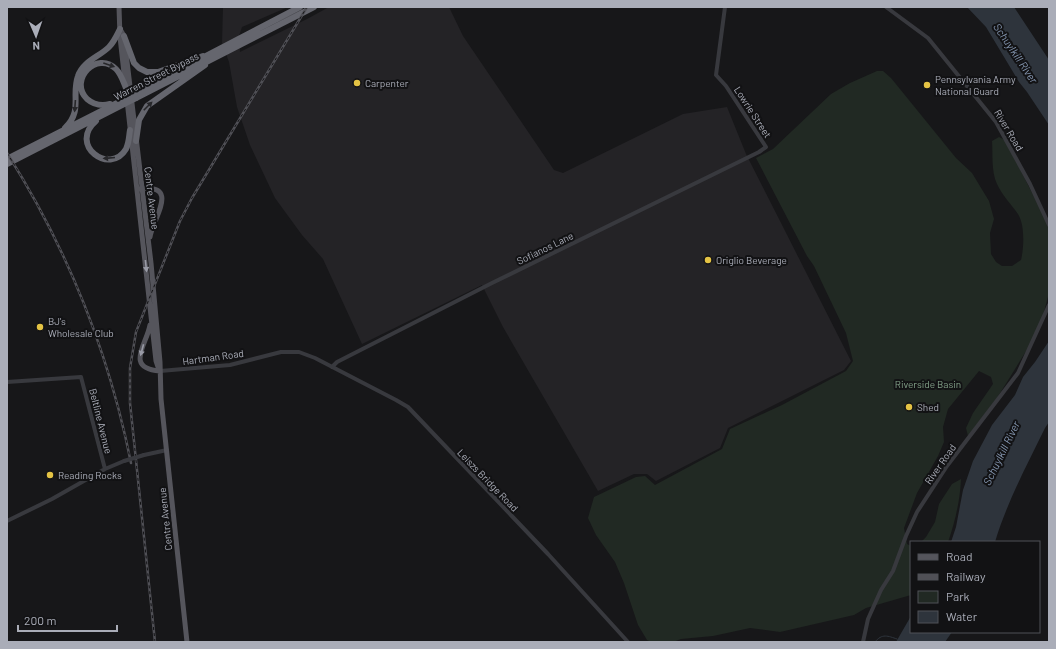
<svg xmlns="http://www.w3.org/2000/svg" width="1056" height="649" font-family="Barlow,sans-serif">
<rect width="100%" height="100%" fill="#171719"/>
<path fill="#242326" d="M 223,7 L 288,7 L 242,27 L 239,36 L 240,52 L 307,19 L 329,7 L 449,7 L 463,36 L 554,170 L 563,173 L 683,114 L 727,107 L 746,154 L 851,361 L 844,370 L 728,428 L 720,448 L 656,481 L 647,474 L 634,474 L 598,491 L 503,327 L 482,285 L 362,344 L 323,259 L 302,235 L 275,198 L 250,145 L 237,107 L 229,62 L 222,43 Z"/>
<path fill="#212923" d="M 877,71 L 883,71 L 891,78 L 956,158 L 972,173 L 989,201 L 994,219 L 990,233 L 991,254 L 996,262 L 1002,266 L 1012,266 L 1021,260 C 1024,248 1025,225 1018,214 C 1011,204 1002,195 997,184 C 991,171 993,154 992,141 L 999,137 L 1005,140 L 1049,226 L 1049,293 L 1041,323 L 1028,348 L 997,398 L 968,436 L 966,428 L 973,413 L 993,384 L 991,377 L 979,371 L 948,409 L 943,427 L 944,442 L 938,456 L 917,493 L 904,528 L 907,544 L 911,546 L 911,595 L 866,608 L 854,615 L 780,632 L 750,628 L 713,636 L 681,639 L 673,642 L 651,642 L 647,640 L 638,625 L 624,583 L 615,562 L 596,535 L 588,518 L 594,497 L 636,477 L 645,476 L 655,485 L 722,449 L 730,429 L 782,405 L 846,371 L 853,361 L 846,333 L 814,266 L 807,256 L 756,158 L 773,149 L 831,94 L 850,83 Z
M 961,479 C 960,501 955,522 948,542 L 921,542 L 926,537 L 935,522 L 939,504 L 952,484 Z"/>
<path fill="#2e343c" d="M 967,7 L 1014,7 L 1049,60 L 1049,125 L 1027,92 L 1019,82 L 986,27 Z
M 1049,341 L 1049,422 L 1045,428 C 1027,465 1007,502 995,542 L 951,542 L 956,527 L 963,490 L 973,461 L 992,425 L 1015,395 L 1023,377 L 1035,362 Z
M 911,616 L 911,632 L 952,632 L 945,642 L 896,642 Z"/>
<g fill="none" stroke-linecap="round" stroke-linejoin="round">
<path stroke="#2e343c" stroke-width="1" d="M 875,642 C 882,633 888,636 897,639"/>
<path stroke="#38393e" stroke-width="4" d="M 886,7 L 928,38 L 996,122 L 1030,184 L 1049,225
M 332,367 L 337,362 L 492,283 L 759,152 L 766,147 L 726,86 L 716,75 L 725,7
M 160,371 L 230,365 L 281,352 L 299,352 L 315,358 L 396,400 L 408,407 L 548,554 L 628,642
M 7,382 L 81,377 L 105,469
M 144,455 L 167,450
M 7,521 L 52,499 L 105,469 L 124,461
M 863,642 L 868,619 L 881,590 L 893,571 L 906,536 L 917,512 L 947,466 L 1018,373 L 1049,305"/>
<path stroke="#55555c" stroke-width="5" d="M 119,7 L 120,37 L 156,361 L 159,370
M 120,29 L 124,36 L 151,263 L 160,362 L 161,399 L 187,642
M 139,189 C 181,183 153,218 150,237
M 150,325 C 147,344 124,368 160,371"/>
<path stroke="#65666e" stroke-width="6" d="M 124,36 L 134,63 L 139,68 L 147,72 L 158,72 L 203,56
M 135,93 L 300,7
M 136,98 L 314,7
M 110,104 C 102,106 94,105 87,99 C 68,80 97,50 116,69 C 121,74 123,81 126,88
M 96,121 C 68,145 110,176 126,149 C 129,143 129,136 130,130
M 65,128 C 83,111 71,95 78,76 C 83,61 99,57 109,47 C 114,42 117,35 120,29
M 136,141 L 139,120 L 147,106 L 205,65
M 7,159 L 123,100
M 7,164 L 124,104"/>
<defs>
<path id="rail" d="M 7,153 C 67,248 109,353 131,463
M 155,642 L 130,403 L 130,368 L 136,332 L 180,221 L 192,198 L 307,7"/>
</defs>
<use href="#rail" stroke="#505056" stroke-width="2.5"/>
<use href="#rail" stroke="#121214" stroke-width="1" stroke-dasharray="3" stroke-linecap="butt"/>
<path stroke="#38393e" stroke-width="4" d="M 124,461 L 144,455"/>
<path stroke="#65666e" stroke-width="6" d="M 123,100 L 135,93
M 124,104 L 136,98"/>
</g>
<defs><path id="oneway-solid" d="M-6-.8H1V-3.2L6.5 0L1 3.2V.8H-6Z"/></defs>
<g fill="#27272a">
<use href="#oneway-solid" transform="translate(109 65) rotate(19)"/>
<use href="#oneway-solid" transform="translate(75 106) rotate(94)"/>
<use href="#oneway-solid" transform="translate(148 106) rotate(-45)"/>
<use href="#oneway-solid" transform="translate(109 158) rotate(175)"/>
</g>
<g fill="#999ba6">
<use href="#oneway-solid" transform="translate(146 266) rotate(84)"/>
<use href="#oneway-solid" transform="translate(142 350) rotate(105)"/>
</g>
<g fill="#e4c344" stroke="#121214" stroke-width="1.5">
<circle cx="357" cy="83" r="4"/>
<circle cx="927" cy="85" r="4"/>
<circle cx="708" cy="260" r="4"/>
<circle cx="40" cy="327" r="4"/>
<circle cx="909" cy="407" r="4"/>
<circle cx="50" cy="475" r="4"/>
</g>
<g text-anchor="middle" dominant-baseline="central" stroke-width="4" stroke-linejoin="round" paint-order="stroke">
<g font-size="10" fill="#aaadb8" stroke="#121214">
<text transform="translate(156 76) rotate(-27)">Warren Street Bypass</text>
<text transform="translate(753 112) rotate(57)">Lowrie Street</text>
<text transform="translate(1009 130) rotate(59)">River Road</text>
<text transform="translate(152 198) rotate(83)">Centre Avenue</text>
<text transform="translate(545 248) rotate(-26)">Sofianos Lane</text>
<text transform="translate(213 357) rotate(-8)">Hartman Road</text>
<text transform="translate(101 421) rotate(76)">Beltline Avenue</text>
<text transform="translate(940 464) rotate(-55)">River Road</text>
<text transform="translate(488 480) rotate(46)">Leiszs Bridge Road</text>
<text transform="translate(165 519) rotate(-96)">Centre Avenue</text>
</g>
<g font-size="10" fill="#aaadb8" stroke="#121214" text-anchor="start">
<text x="935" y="79">Pennsylvania Army<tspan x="935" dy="12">National Guard</tspan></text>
<text x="365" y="83">Carpenter</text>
<text x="716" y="260">Origlio Beverage</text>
<text x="48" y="321">BJ's<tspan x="48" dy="12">Wholesale Club</tspan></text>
<text x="917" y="407">Shed</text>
<text x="58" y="475">Reading Rocks</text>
</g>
<g font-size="10" fill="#83a189" stroke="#121214">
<text x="928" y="384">Riverside Basin</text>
</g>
<g font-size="11" font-style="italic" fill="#8496b0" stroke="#121214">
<text transform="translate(1016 53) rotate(56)">Schuylkill River</text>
<text transform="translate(1001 453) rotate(-64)">Schuylkill River</text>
</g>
</g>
<rect width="1056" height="649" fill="none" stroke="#aaadb8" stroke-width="16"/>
<rect x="910" y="541" width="130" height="92" fill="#121214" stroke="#4f5056"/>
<rect x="918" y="554" width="20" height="6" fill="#55555c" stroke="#4f5056"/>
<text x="946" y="561" font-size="12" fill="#aaadb8">Road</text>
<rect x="918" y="574" width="20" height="6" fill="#505056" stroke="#4f5056"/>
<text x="946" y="581" font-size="12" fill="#aaadb8">Railway</text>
<rect x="918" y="591" width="20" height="12" fill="#212923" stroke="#4f5056"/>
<text x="946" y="601" font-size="12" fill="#aaadb8">Park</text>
<rect x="918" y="611" width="20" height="12" fill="#2e343c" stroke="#4f5056"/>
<text x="946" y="621" font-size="12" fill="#aaadb8">Water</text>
<g transform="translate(36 36) rotate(178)" stroke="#121214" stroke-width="3" paint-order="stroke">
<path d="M0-3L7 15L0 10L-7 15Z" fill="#aaadb8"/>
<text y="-6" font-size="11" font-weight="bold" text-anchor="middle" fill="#aaadb8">N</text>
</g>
<path d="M18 625v6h99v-6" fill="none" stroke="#aaadb8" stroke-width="2"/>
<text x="24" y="625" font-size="12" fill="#aaadb8" stroke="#121214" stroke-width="3" paint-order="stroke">200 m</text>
</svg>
